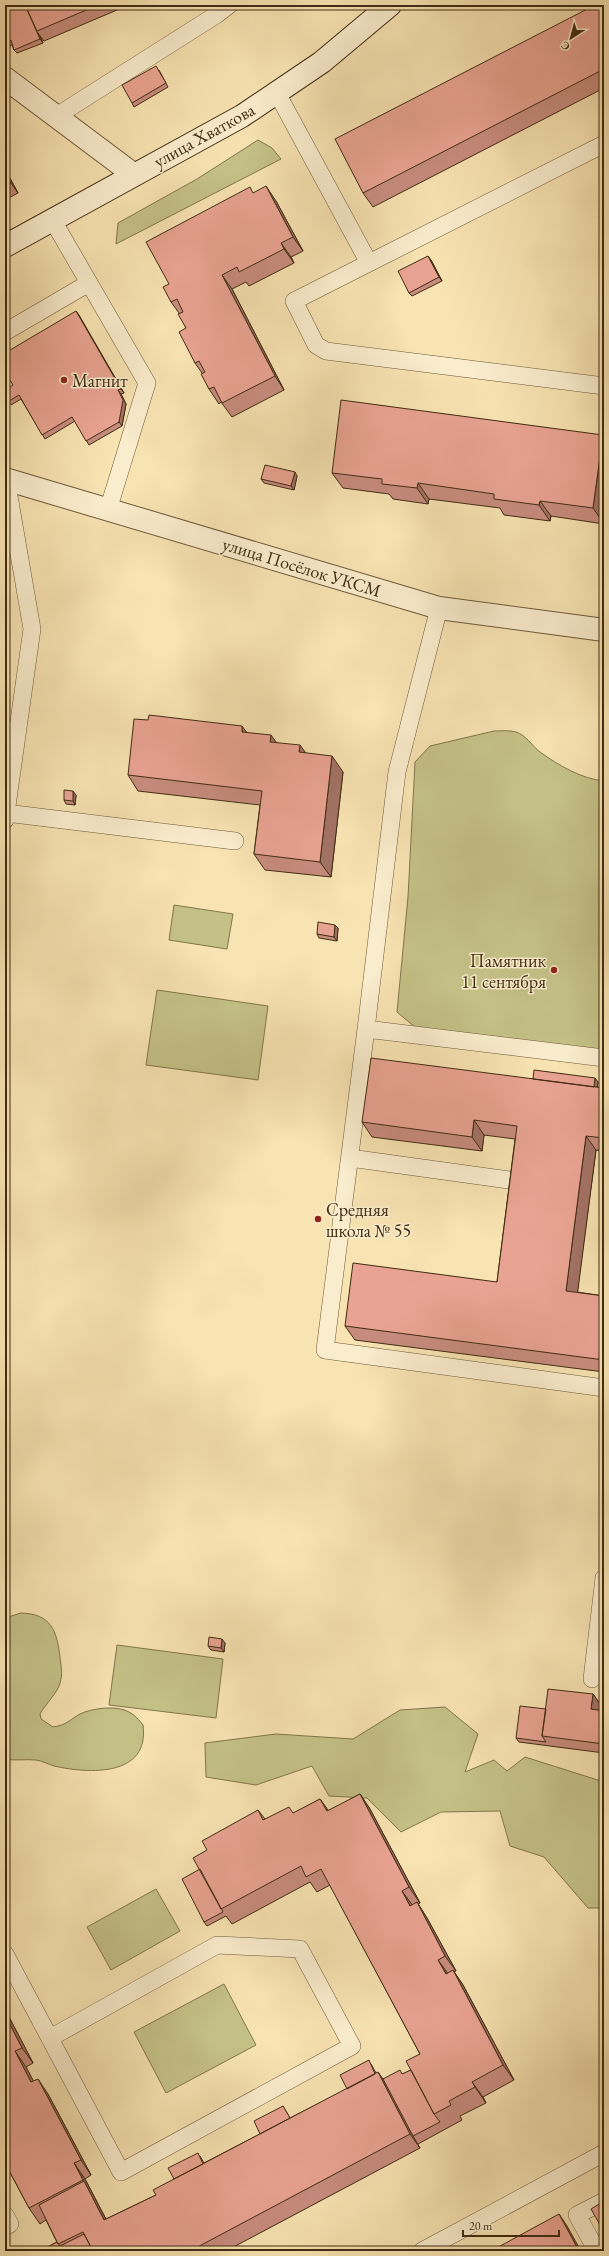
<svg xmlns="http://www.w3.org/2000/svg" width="609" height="2256" font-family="'EB Garamond',serif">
<rect width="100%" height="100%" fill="#f8e3b2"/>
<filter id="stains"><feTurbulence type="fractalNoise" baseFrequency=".005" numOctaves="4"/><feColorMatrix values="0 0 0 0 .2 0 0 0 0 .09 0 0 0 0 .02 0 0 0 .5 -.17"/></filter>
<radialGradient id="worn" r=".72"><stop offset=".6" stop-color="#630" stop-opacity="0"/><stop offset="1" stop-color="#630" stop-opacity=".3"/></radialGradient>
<path fill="#c4c187" stroke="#82764c" d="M 258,140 L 272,148 L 281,159 L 116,244 L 118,223 L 197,179 Z
M 494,731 C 501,731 510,730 516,732 C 526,735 532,746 540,752 C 558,765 582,779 604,781 L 604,1054 L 416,1028 L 397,1012 L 408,897 L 415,762 L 430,746 Z
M 174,905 L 233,914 L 227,949 L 169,940 Z
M 157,990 L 268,1006 L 258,1080 L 146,1065 Z
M 21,1613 C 51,1614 57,1630 60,1658 C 61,1666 63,1674 60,1683 C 57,1694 46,1703 40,1714 L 41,1719 L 53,1727 C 67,1725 69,1720 80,1714 C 92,1708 118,1705 129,1712 C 135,1715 139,1720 143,1725 C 150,1777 89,1774 54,1766 C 48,1764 42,1761 36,1760 C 25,1759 15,1761 5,1759 L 5,1618 Z
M 117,1645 L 223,1659 L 216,1718 L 109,1705 Z
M 445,1707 L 478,1734 L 465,1772 L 494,1760 L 507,1771 L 525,1757 L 604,1782 L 604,1908 L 588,1908 L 544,1857 L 510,1846 L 500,1811 L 441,1812 L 401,1832 L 367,1798 L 329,1796 L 312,1766 L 256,1785 L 206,1777 L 205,1743 L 276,1734 L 353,1739 L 400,1710 Z
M 156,1889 L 180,1931 L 111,1970 L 87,1927 Z
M 224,1984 L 256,2045 L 166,2093 L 134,2032 Z"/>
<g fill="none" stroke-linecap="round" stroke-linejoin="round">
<defs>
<path id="service" d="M 277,93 L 369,263 L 604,144
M 55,117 L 216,15 L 229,5
M 52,219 L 147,383 L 108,510
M 294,301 L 316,345 L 326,351 L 604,386
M 296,304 L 294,301 L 369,263
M 5,332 L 89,283
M 439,608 L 397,772 L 366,1029 L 604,1058
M 6,813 L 235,841
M 5,820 L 32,629 L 6,479
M 366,1029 L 325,1350 L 604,1388
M 350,1158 L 509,1180
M 592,1679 L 604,1578
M 5,1954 L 121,2172 L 352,2046 L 300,1949 L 217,1945 L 50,2038
M 5,2215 L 10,2224 L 5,2227
M 422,2251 L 604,2153
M 597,2251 L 577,2215 L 604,2201"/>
<path id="minor" d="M 5,78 L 133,174
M 5,479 L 439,608 L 604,630"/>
<path id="secondary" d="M 5,246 L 242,116 L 322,62 L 390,5"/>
</defs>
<use href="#service" stroke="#6e5a3a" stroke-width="18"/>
<use href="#minor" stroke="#6e5a3a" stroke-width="24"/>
<use href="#secondary" stroke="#402c12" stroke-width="24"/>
<use href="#service" stroke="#faedcd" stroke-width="17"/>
<use href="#minor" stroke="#faedcd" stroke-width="22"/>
<use href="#secondary" stroke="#faedcd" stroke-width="22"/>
</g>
<path fill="#c88c7e" stroke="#402c12" d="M 5,5 L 123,5 L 124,7 L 44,41 L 40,36 L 43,43 L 17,53 L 14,50 L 12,45 L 5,48 Z
M 604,5 L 604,88 L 373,207 L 363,193 Z
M 159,70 L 168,87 L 134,107 L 132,103 Z
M 5,169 L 18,193 L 5,200 Z
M 254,193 L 276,201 L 303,251 L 291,257 L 294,263 L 249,286 L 246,282 L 232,289 L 284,390 L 232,417 L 221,402 L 219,404 L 209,389 L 202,373 L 195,363 L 186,328 L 179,313 L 171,302 L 169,284 Z
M 431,260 L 442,281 L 412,296 L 409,293 Z
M 76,311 L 124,393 L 121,394 L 126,404 L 122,426 L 89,445 L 75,421 L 45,439 L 21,399 L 11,405 L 5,395 L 13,385 Z
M 603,435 L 604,524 L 551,516 L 550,521 L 504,515 L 500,508 L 429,499 L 428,504 L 393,499 L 389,494 L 343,488 L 332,473 Z
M 297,476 L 294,490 L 264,483 L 261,479 Z
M 246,732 L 306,753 L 343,772 L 331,877 L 265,870 L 254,854 L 260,805 L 138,791 L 128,775 Z
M 76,795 L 75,805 L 66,804 L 64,800 Z
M 338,928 L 337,941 L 319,938 L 317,934 Z
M 533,1079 L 598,1082 L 597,1087 L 604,1088 L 604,1151 L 596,1150 L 577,1292 L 604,1296 L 604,1372 L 355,1340 L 345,1326 L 497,1282 L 515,1139 L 484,1135 L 482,1151 L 372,1137 L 362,1122 Z
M 225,1643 L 224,1652 L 211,1650 L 208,1646 Z
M 593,1694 L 600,1704 L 599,1710 L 604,1711 L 604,1753 L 519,1742 L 516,1738 L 546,1709 Z
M 360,1794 L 370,1809 L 420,1903 L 418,1904 L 427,1918 L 456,1971 L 454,1972 L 463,1985 L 514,2080 L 483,2097 L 486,2103 L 460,2116 L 462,2120 L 418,2144 L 417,2143 L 420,2148 L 226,2251 L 40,2251 L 57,2242 L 46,2220 L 40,2224 L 29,2208 L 5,2163 L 5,2011 L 8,2015 L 33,2063 L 26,2067 L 33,2081 L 48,2094 L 91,2175 L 85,2179 L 106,2219 L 156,2195 L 200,2156 L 204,2163 L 260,2134 L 283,2106 L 290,2118 L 347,2089 L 371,2064 L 376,2073 L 383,2079 L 403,2074 L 411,2070 L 420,2054 L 330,1885 L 317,1892 L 310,1882 L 232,1924 L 226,1916 L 207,1926 L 204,1922 L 200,1869 L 207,1850 L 258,1810 L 265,1819 L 294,1813 L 320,1799 L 328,1811 Z"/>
<path fill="#a37266" stroke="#402c12" d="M 37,32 L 40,36 L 43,43 L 40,39 Z
M 5,169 L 18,193 L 11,183 L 5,172 Z
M 266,186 L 276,201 L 303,251 L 293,237 Z
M 281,243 L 291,257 L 294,263 L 284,249 Z
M 428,256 L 431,260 L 442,281 L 439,277 Z
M 222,275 L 232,289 L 284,390 L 275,376 Z
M 76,311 L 79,315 L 124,393 L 121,389 Z
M 118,390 L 121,394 L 126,404 L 122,426 L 119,422 Z
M 603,435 L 604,437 L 604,524 L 593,508 Z
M 295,472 L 297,476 L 294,490 L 291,486 Z
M 418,483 L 429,499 L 428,504 L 417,488 Z
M 540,501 L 551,516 L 550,521 L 539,505 Z
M 242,726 L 253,741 L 242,732 Z
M 271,735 L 282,750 L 270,742 Z
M 300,745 L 311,760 L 299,752 Z
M 332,756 L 343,772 L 331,877 L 320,862 Z
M 73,791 L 76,795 L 75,805 L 73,801 Z
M 335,925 L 338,928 L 337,941 L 334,937 Z
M 595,1078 L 598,1082 L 595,1100 L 593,1096 Z
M 474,1120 L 484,1135 L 482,1151 L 472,1137 Z
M 586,1136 L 596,1150 L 576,1305 L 566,1291 Z
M 222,1639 L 225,1643 L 224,1652 L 221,1648 Z
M 593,1694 L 600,1704 L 598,1719 L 591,1709 Z
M 360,1794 L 370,1809 L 420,1903 L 409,1887 Z
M 320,1799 L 331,1814 L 327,1811 Z
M 402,1891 L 413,1906 L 410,1906 Z
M 417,1902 L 427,1918 L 456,1971 L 445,1956 Z
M 438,1960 L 449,1975 L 446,1974 Z
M 453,1970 L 463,1985 L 514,2080 L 503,2065 Z
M 5,2011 L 8,2015 L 33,2063 L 22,2048 L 5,2015 Z
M 15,2051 L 26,2067 L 42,2097 L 31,2082 Z
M 378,2072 L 388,2086 L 413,2136 L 420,2148 L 410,2134 Z
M 38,2079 L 48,2094 L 91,2175 L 81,2160 Z
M 472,2082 L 483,2097 L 486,2103 L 475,2087 Z
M 74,2163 L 85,2179 L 114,2235 L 104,2220 L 84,2181 Z
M 559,2214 L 567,2226 L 581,2251 L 579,2251 Z"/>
<path fill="#e9a392" stroke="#402c12" d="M 5,5 L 25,5 L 40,39 L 14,50 L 11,40 L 5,43 Z
M 25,5 L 98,5 L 37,31 Z
M 595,5 L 604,5 L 604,69 L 363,193 L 335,139 Z
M 156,66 L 166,83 L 132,103 L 122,85 Z
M 5,172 L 11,183 L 5,186 Z
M 266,186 L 293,237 L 281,243 L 284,249 L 239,272 L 237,267 L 222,275 L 275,376 L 222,403 L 214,387 L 209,389 L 201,374 L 205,372 L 199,361 L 195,363 L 179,332 L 186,328 L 178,314 L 183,312 L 177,299 L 171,302 L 163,287 L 169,284 L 146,242 L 250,187 L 253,193 Z
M 604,214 L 604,225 L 599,216 Z
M 428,256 L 439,277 L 409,293 L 398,271 Z
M 76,311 L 121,389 L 118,390 L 123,400 L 119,422 L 86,441 L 72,417 L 42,435 L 19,395 L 9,401 L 5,395 L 5,390 L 13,385 L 5,372 L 5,353 Z
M 341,400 L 603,435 L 593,508 L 540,501 L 539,505 L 494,499 L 494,494 L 418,483 L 417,488 L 382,484 L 382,479 L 332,473 Z
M 265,465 L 295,472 L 291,486 L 261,479 Z
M 149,715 L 242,726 L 242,732 L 271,735 L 270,742 L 300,745 L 299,752 L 332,756 L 320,862 L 254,854 L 262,791 L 128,775 L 134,719 L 148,720 Z
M 64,790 L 73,791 L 73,801 L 64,800 Z
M 318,922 L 335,925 L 334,937 L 317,934 Z
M 371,1058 L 604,1088 L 604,1138 L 586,1136 L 566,1291 L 604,1296 L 604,1360 L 345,1326 L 353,1263 L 497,1282 L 517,1126 L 474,1120 L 472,1137 L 362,1122 Z
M 534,1070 L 595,1078 L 594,1087 L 533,1079 Z
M 209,1637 L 222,1639 L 221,1648 L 208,1646 Z
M 548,1689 L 593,1694 L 591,1709 L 604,1711 L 604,1744 L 542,1736 Z
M 520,1706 L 546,1709 L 542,1736 L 546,1742 L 516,1738 Z
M 360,1794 L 409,1887 L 402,1891 L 410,1906 L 417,1902 L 445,1956 L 438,1960 L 446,1974 L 453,1970 L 503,2065 L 472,2082 L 475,2087 L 449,2101 L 451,2105 L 434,2114 L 406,2061 L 420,2054 L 321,1869 L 306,1877 L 301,1866 L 221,1909 L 193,1858 L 207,1850 L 202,1841 L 258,1810 L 263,1820 L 289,1807 L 293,1813 L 320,1799 L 327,1811 Z
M 200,1869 L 223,1912 L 204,1922 L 182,1879 Z
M 5,2015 L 22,2048 L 15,2051 L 31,2082 L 38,2079 L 81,2160 L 74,2163 L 83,2180 L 29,2208 L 5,2163 Z
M 369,2060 L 375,2074 L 347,2089 L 340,2075 Z
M 400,2070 L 402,2074 L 411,2070 L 434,2114 L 440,2122 L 413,2136 L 383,2079 Z
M 378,2072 L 410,2134 L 190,2251 L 129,2251 L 128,2250 L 126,2251 L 93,2251 L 83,2232 L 58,2244 L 39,2205 L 84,2181 L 104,2220 L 156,2195 L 153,2190 Z
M 283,2106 L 290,2118 L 260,2134 L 254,2121 Z
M 198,2153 L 203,2164 L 174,2179 L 168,2168 Z
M 604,2201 L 604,2232 L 591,2209 Z
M 559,2214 L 579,2251 L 491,2251 Z
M 84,2234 L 93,2251 L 40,2251 L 57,2242 L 60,2246 Z"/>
<g fill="#8f2418" stroke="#faedcd" stroke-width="1.5">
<circle cx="64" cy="380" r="4"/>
<circle cx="554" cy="970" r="4"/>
<circle cx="318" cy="1219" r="4"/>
</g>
<g text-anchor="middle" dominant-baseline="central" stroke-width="3" stroke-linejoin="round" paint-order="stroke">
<g font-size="18" fill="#402c12" stroke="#faedcd">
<text transform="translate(204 135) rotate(-29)">улица Хваткова</text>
<text transform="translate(302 567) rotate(17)">улица Посёлок УКСМ</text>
</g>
<g font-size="18" fill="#402c12" stroke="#faedcd" text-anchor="start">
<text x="72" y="380">Магнит</text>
<text x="546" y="960" text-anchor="end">Памятник<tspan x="546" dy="21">11 сентября</tspan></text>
<text x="326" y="1209">Средняя<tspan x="326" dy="21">школа № 55</tspan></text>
</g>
</g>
<rect width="609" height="2256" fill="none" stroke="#f8e3b2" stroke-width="20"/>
<rect x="6" y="6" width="597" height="2244" fill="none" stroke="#402c12" stroke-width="2"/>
<rect x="10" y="10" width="589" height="2236" fill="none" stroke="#402c12"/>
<g transform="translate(571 38) rotate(216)" stroke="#faedcd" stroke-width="3" paint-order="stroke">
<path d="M0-3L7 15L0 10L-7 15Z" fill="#402c12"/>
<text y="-6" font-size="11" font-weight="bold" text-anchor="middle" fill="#402c12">С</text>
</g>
<path d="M463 2230v6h96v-6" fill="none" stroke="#402c12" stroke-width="2"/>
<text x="469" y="2230" font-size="12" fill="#402c12" stroke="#faedcd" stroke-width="3" paint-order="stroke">20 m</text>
<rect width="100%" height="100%" filter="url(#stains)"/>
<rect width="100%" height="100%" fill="url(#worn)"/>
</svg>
